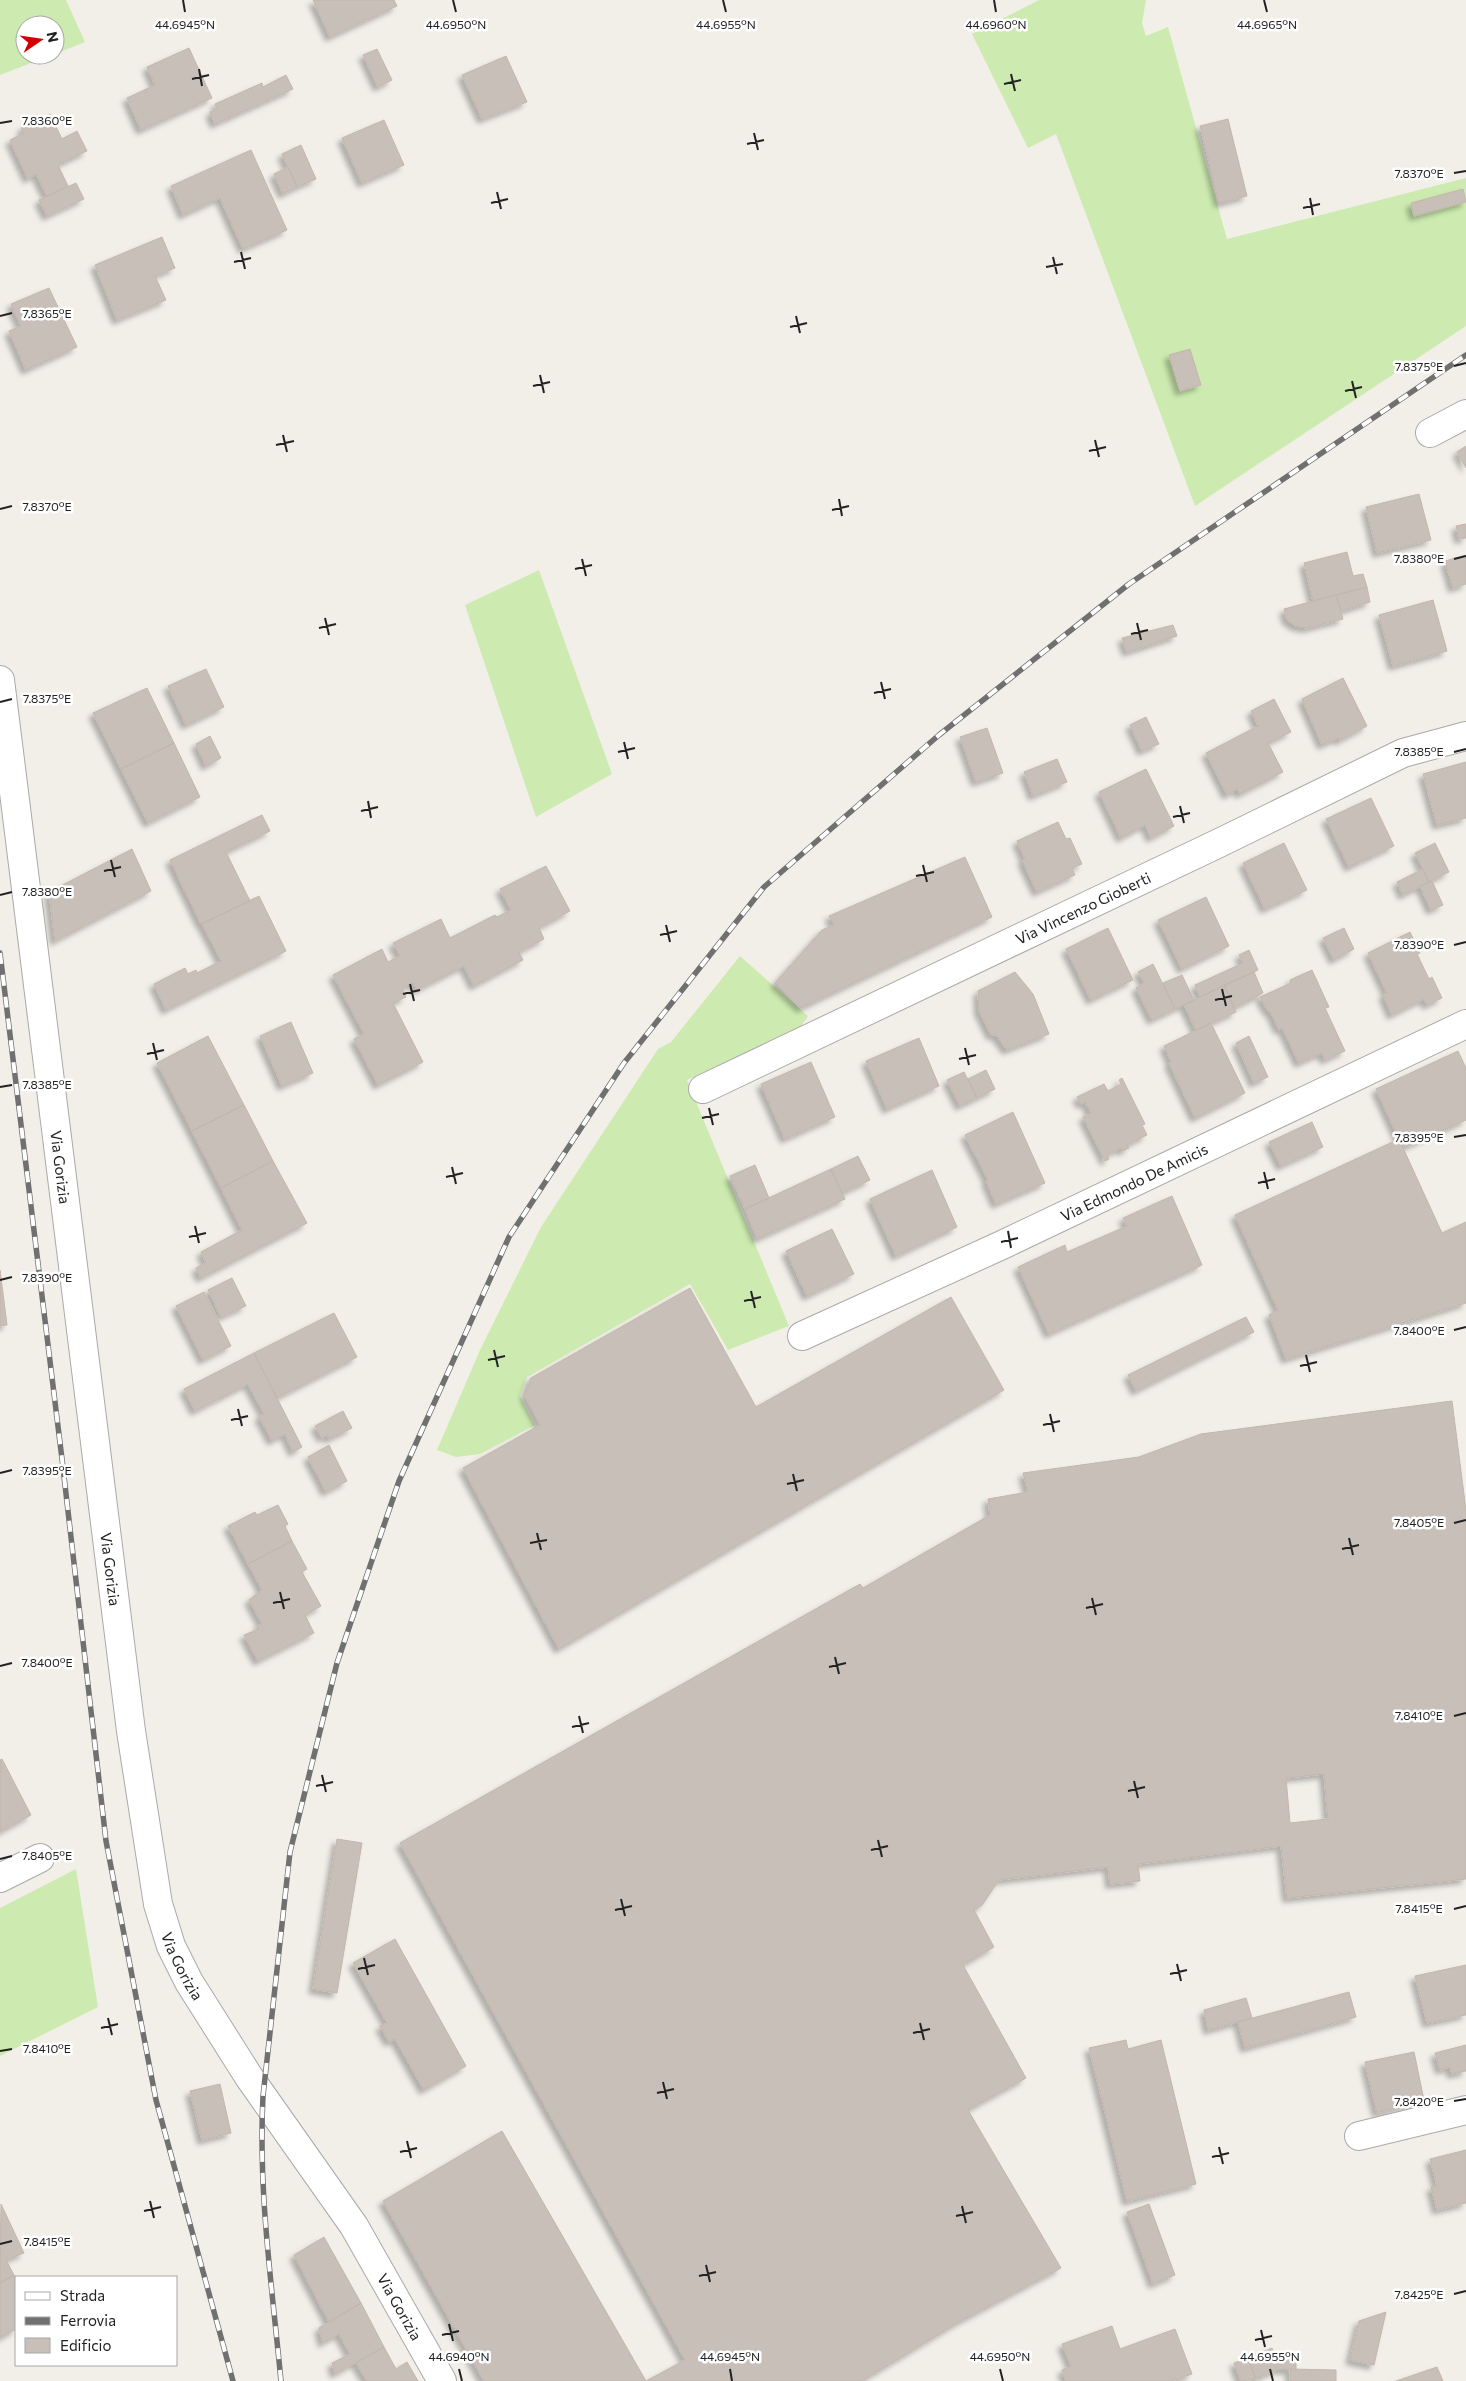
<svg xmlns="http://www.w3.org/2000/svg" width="1466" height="2381" font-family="Commissioner,sans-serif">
<defs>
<filter id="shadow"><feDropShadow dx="-4.5" dy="4.5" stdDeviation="2.5" flood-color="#0004"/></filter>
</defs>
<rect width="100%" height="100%" fill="#f2efe9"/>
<path fill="#cdebb0" d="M 0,0 L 66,0 L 85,42 L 55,54 L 55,25 L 25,25 L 25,55 L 52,55 L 0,75 Z
M 1039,0 L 1146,0 L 1142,23 L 1146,36 L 1168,27 L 1227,239 L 1466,178 L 1466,326 L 1195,506 L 1056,134 L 1028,148 L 972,34 Z
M 539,570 L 612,774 L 536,817 L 465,605 Z
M 740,956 L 808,1016 L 799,1029 L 687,1080 L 789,1326 L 728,1350 L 690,1284 L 527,1377 L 520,1396 L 535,1425 L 480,1454 L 456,1457 L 437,1450 L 480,1350 L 541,1227 L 658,1049 L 671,1042 Z
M 76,1869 L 98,2007 L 0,2056 L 0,1908 Z"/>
<path fill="#c7bfb8" stroke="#c4b6ab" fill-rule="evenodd" filter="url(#shadow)" d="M 313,0 L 394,0 L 397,6 L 330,37 Z
M 189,48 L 212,98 L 141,130 L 127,98 L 155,85 L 147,67 Z
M 377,49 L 392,80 L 378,87 L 363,55 Z
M 506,56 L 527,102 L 482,119 L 462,75 Z
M 286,75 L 293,89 L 215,124 L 210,112 L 217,109 L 215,104 L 262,83 L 263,87 Z
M 50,114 L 62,139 L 77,131 L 87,151 L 58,165 L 68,186 L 47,196 L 36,174 L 28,179 L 10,140 L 24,133 L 21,128 Z
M 1228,119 L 1247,196 L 1219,203 L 1200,126 Z
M 384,120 L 404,165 L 362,183 L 342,138 Z
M 301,145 L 316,179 L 297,187 L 282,154 Z
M 251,150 L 287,230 L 243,249 L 220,198 L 183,215 L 171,186 Z
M 288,167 L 297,187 L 283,194 L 274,174 Z
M 76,183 L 84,199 L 47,216 L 39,200 Z
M 1463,189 L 1466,202 L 1414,216 L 1411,203 Z
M 162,237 L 175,268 L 155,276 L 166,300 L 117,320 L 95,265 Z
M 49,288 L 77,347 L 26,370 L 9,331 L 21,326 L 11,304 Z
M 1190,349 L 1201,385 L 1180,391 L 1169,355 Z
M 1466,446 L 1466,468 L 1457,452 Z
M 1419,494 L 1431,540 L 1377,553 L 1366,507 Z
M 1466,524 L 1466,538 L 1459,539 L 1456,526 Z
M 1347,552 L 1353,576 L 1363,574 L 1367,587 L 1313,601 L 1304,563 Z
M 1466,555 L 1466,584 L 1453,588 L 1445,561 Z
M 1367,587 L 1370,602 L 1341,611 L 1336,595 Z
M 1336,595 L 1343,619 L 1307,628 L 1296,626 L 1287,620 L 1284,609 Z
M 1433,600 L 1447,651 L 1393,666 L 1379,615 Z
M 1173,625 L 1177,636 L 1127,652 L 1122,638 Z
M 206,669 L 224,707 L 186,725 L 168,686 Z
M 1343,678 L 1367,726 L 1339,741 L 1338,738 L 1322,745 L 1302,699 Z
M 147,688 L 174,743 L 121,769 L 93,713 Z
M 1274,699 L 1291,732 L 1268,743 L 1283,772 L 1240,794 L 1237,789 L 1227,795 L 1206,753 L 1258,726 L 1251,711 Z
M 1146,717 L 1159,744 L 1142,751 L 1130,725 Z
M 987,728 L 1003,773 L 976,782 L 960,737 Z
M 210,736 L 221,758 L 206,766 L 196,744 Z
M 174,743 L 200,797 L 148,823 L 121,769 Z
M 1057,759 L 1067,782 L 1033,796 L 1024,772 Z
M 1466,762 L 1466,818 L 1437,825 L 1423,774 Z
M 1146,769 L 1174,826 L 1151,838 L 1145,825 L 1121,838 L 1099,792 Z
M 1371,798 L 1394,846 L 1349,867 L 1326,819 Z
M 262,815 L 270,831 L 226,852 L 250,901 L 201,924 L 170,860 Z
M 1058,822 L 1066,839 L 1070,838 L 1082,864 L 1072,868 L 1075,875 L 1037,892 L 1022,860 L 1025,859 L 1017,841 Z
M 1284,843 L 1307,890 L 1265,909 L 1243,863 Z
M 1435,843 L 1449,872 L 1429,882 L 1415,853 Z
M 132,849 L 151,891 L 55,941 L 49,892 Z
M 965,857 L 992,917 L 801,1008 L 775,983 L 822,930 L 834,925 L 829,916 Z
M 546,866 L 570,911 L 539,928 L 544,939 L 519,952 L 523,960 L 474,986 L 464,966 L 417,990 L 413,983 L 402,989 L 406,997 L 393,1003 L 423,1062 L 378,1085 L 354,1039 L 364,1034 L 333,975 L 382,949 L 388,962 L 400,956 L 393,943 L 441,919 L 450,938 L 495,915 L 497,917 L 511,910 L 500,889 Z
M 1423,869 L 1429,882 L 1403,895 L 1397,882 Z
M 1432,881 L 1443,905 L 1431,910 L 1420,886 Z
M 259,896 L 286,951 L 166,1010 L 154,984 L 185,968 L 188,974 L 196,970 L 197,973 L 221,961 L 202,924 Z
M 1206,897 L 1229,946 L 1182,969 L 1158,920 Z
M 1108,928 L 1133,980 L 1091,1000 L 1066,949 Z
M 1344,928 L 1354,949 L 1334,960 L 1323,938 Z
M 1410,932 L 1420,953 L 1417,954 L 1429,979 L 1432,977 L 1442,998 L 1427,1005 L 1424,999 L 1392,1015 L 1383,995 L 1387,993 L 1368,953 Z
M 1249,950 L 1258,970 L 1200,997 L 1195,985 L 1243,963 L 1239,955 Z
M 1153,964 L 1175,1009 L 1152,1020 L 1136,988 L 1144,983 L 1138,972 Z
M 1312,970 L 1329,1007 L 1325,1008 L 1345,1051 L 1325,1060 L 1322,1053 L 1299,1063 L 1282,1028 L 1279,1030 L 1270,1011 L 1268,1011 L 1260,997 L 1291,983 L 1290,980 Z
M 1015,972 L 1033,994 L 1049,1034 L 1007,1050 L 996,1035 L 991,1035 L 979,1011 L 978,991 Z
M 1254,972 L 1263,993 L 1234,1008 L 1224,985 Z
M 1182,975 L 1194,1000 L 1175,1009 L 1163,983 Z
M 1224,985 L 1236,1012 L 1196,1030 L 1184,1005 Z
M 291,1022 L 313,1073 L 282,1086 L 260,1036 Z
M 1211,1023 L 1245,1093 L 1195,1118 L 1169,1063 L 1171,1061 L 1164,1046 Z
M 208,1036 L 244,1105 L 192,1131 L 157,1063 Z
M 1249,1036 L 1268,1077 L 1254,1083 L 1236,1043 Z
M 919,1038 L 939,1086 L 887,1109 L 866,1061 Z
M 1458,1051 L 1466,1068 L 1466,1120 L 1403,1148 L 1376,1089 Z
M 811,1062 L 835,1117 L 785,1139 L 761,1084 Z
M 986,1070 L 995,1089 L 977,1098 L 968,1079 Z
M 964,1072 L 977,1098 L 960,1106 L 947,1080 Z
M 1122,1078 L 1145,1124 L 1142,1125 L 1147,1135 L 1127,1145 L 1129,1148 L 1122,1151 L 1121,1148 L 1107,1155 L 1109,1159 L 1105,1161 L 1083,1117 L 1091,1113 L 1085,1102 L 1081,1104 L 1077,1097 L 1104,1084 L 1108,1091 L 1121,1084 L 1119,1080 Z
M 244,1105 L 273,1161 L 221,1188 L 192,1131 Z
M 1013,1112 L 1045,1183 L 996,1204 L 986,1181 L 988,1180 L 965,1135 Z
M 1312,1122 L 1323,1147 L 1281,1166 L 1269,1142 Z
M 1399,1139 L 1442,1233 L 1466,1222 L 1466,1303 L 1286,1359 L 1269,1315 L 1278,1310 L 1235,1215 Z
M 858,1156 L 870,1180 L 842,1193 L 831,1169 Z
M 273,1161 L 307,1223 L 201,1278 L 196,1268 L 206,1263 L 201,1252 L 242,1230 L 221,1188 Z
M 755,1165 L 769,1198 L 745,1209 L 730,1176 Z
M 831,1169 L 845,1199 L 757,1239 L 745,1209 Z
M 932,1170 L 957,1227 L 896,1256 L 870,1199 Z
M 1172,1196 L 1202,1265 L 1049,1334 L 1018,1267 L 1065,1245 L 1067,1252 L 1127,1226 L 1123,1218 Z
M 832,1229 L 854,1274 L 807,1296 L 786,1251 Z
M 0,1270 L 7,1325 L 0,1326 Z
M 232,1278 L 246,1306 L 221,1317 L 208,1290 Z
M 690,1288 L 756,1407 L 951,1297 L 1004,1390 L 559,1649 L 463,1468 L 540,1425 L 525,1396 L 531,1378 Z
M 204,1292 L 231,1346 L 203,1360 L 176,1306 Z
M 334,1313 L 357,1357 L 277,1398 L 254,1353 Z
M 1246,1317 L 1254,1332 L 1136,1391 L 1128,1375 Z
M 254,1353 L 302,1447 L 293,1452 L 285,1434 L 272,1441 L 259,1416 L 264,1414 L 248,1384 L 195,1411 L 184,1389 Z
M 1452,1401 L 1466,1510 L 1466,1879 L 1287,1898 L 1281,1846 L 1138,1864 L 1140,1881 L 1110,1884 L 1108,1867 L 999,1880 L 982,1905 L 974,1910 L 994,1947 L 963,1965 L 1026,2078 L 968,2110 L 1061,2268 L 959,2322 L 862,2381 L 646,2381 L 685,2360 L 400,1843 L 860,1584 L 863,1588 L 990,1515 L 988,1499 L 1028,1492 L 1023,1473 L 1139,1457 L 1201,1434 ZM 1324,1774 L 1328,1819 L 1290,1823 L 1286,1778 Z
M 343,1411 L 352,1428 L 329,1439 L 327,1435 L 322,1438 L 315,1426 Z
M 329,1445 L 347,1481 L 326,1492 L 308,1457 Z
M 278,1505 L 288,1524 L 285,1526 L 292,1541 L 248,1564 L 228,1526 L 255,1512 L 257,1515 Z
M 292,1541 L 307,1569 L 302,1572 L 321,1606 L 305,1615 L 314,1633 L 258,1661 L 244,1635 L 259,1629 L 257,1626 L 262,1624 L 249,1600 L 262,1590 L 248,1564 Z
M 2,1759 L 31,1815 L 0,1832 L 0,1760 Z
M 337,1839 L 362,1843 L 337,1993 L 313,1989 Z
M 395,1939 L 466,2066 L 424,2090 L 395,2039 L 389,2042 L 380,2026 L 387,2023 L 353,1963 Z
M 1466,1965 L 1466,2015 L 1427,2023 L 1415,1976 Z
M 1349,1992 L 1356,2017 L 1245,2048 L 1238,2022 Z
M 1246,1998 L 1252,2018 L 1208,2030 L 1204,2010 Z
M 1126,2040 L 1128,2049 L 1161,2040 L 1196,2184 L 1127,2201 L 1089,2048 Z
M 1466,2045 L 1466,2071 L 1452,2074 L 1450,2067 L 1440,2070 L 1435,2053 Z
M 1414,2052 L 1424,2100 L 1377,2113 L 1365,2062 Z
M 220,2084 L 231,2133 L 202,2140 L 190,2091 Z
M 502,2131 L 646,2381 L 484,2381 L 383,2201 Z
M 1466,2150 L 1466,2203 L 1437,2210 L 1431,2187 L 1437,2186 L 1430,2159 Z
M 1,2204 L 24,2253 L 6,2260 L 14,2275 L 0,2283 Z
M 1149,2204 L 1175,2275 L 1153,2284 L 1127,2212 Z
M 324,2237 L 361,2303 L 329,2322 L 294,2255 Z
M 14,2275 L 16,2280 L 16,2329 L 0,2338 L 0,2283 Z
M 361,2303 L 384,2347 L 335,2374 L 332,2363 L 350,2354 L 339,2334 L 323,2343 L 319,2328 Z
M 1386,2312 L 1374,2365 L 1350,2360 L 1359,2321 Z
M 1112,2326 L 1120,2349 L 1175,2329 L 1192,2374 L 1172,2381 L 1066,2381 L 1062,2370 L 1071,2366 L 1062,2344 Z
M 384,2347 L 396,2369 L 407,2362 L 418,2381 L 367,2381 L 356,2363 Z
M 1272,2348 L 1276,2358 L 1296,2359 L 1296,2370 L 1278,2369 L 1256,2379 L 1248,2358 Z
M 1248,2358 L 1256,2379 L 1241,2381 L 1234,2363 Z
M 1437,2367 L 1443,2381 L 1396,2381 Z
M 1290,2369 L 1336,2370 L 1336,2381 L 1290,2381 Z"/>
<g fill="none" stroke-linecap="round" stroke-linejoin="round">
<defs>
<g id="street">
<path d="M 1430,433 L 1466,414"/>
<path id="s1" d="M 0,680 L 131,1731 L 158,1904 L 171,1946 L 189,1982 L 249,2077 L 354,2226 L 442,2381"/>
<path id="s2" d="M 703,1089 L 1217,844 L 1403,753 L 1466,736"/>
<path id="s3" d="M 802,1336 L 1002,1245 L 1466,1024"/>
<path d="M 0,1878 L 40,1858"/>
<path d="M 1359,2136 L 1466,2110"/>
</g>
</defs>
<use href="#street" stroke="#a9a9a9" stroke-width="30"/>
<use href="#street" stroke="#fff" stroke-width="28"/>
<defs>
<path id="rail" d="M 0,953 L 62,1459 L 106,1841 L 156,2100 L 233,2381
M 281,2381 C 272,2286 258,2191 263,2096 L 290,1852 L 337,1663 L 399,1481 L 509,1237 L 624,1063 L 764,887 L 939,735 L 1129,584 L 1466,355"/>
</defs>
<use href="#rail" stroke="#707070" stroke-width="5.5"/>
<use href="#rail" stroke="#fff" stroke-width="4" stroke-dasharray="11" stroke-linecap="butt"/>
</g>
<path fill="none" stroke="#222" stroke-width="2" d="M 183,0 L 185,12M 453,0 L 456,12M 723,0 L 726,12M 994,0 L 996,12M 1264,0 L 1267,12M 199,69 L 202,86M 1011,74 L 1015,91M 192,79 L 209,75M 1004,84 L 1021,80M 0,123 L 12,121M 754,133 L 758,150M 747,144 L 764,140M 1454,173 L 1466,171M 497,192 L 501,209M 1310,198 L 1313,215M 491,203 L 508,199M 1303,208 L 1320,204M 241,252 L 245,269M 1053,257 L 1057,274M 234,262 L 251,258M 1046,267 L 1063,264M 0,316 L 12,313M 796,316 L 800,333M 790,327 L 807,323M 1454,366 L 1466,363M 540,375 L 544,393M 1352,381 L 1356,398M 533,386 L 550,382M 1345,391 L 1362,387M 283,435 L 287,452M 1095,440 L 1099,457M 276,445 L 294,441M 1089,451 L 1106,447M 839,499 L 842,516M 0,509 L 12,506M 832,510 L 849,506M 582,559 L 586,576M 1454,559 L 1466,556M 575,569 L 592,565M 325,618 L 329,635M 1137,623 L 1141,640M 319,628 L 336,624M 1131,634 L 1148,630M 881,682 L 885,699M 874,693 L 891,689M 0,702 L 12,699M 624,742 L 628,759M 618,752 L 635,748M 1454,752 L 1466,749M 368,801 L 371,818M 1180,806 L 1184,823M 361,811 L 378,807M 1173,817 L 1190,813M 111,860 L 115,877M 923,865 L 927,882M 104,871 L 121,867M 916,876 L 934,872M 0,895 L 12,892M 666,925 L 670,942M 660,935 L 677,931M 1454,945 L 1466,942M 410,984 L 414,1001M 1222,989 L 1226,1006M 403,994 L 420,990M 1215,1000 L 1232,996M 153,1043 L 157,1060M 965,1048 L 969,1065M 147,1054 L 164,1050M 959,1059 L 976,1055M 0,1087 L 12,1085M 709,1108 L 713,1125M 702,1118 L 719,1114M 1454,1137 L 1466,1135M 452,1167 L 456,1184M 1264,1172 L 1268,1189M 446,1177 L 463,1173M 1258,1183 L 1275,1179M 195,1226 L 199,1243M 1008,1231 L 1011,1248M 189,1237 L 206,1233M 1001,1242 L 1018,1238M 0,1280 L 12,1277M 751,1291 L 755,1308M 744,1301 L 761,1297M 1454,1330 L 1466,1327M 494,1350 L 498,1367M 1306,1355 L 1310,1372M 488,1360 L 505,1356M 1300,1366 L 1317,1362M 238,1409 L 242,1426M 1050,1414 L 1054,1432M 231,1420 L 248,1416M 1043,1425 L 1060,1421M 0,1473 L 12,1470M 793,1474 L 797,1491M 787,1484 L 804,1480M 1454,1523 L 1466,1520M 537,1533 L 541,1550M 1349,1538 L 1353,1555M 530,1543 L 547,1540M 1342,1549 L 1359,1545M 280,1592 L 284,1609M 1092,1598 L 1096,1615M 273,1603 L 290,1599M 1086,1608 L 1103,1604M 835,1657 L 839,1674M 0,1666 L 12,1663M 829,1667 L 846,1663M 579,1716 L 583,1733M 1454,1716 L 1466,1713M 572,1727 L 589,1723M 322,1775 L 326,1792M 1134,1781 L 1138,1798M 316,1786 L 333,1782M 1128,1791 L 1145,1787M 878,1840 L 882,1857M 871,1850 L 888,1846M 0,1859 L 12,1856M 621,1899 L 625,1916M 1454,1909 L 1466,1906M 615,1910 L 632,1906M 364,1958 L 368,1975M 1177,1964 L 1181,1981M 358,1969 L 375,1965M 1170,1974 L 1187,1970M 108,2018 L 112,2035M 920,2023 L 924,2040M 101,2028 L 118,2024M 913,2033 L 930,2029M 0,2051 L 12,2049M 663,2082 L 667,2099M 657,2093 L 674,2089M 1454,2101 L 1466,2099M 407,2141 L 411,2158M 1219,2147 L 1223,2164M 400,2152 L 417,2148M 1212,2157 L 1229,2153M 150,2201 L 154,2218M 962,2206 L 966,2223M 144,2211 L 161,2207M 956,2216 L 973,2212M 0,2244 L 12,2241M 706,2265 L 710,2282M 699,2276 L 716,2272M 1454,2294 L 1466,2291M 449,2324 L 453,2341M 1261,2330 L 1265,2347M 442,2335 L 459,2331M 1255,2340 L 1272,2336M 459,2369 L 462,2381M 730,2369 L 732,2381M 1000,2369 L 1003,2381M 1270,2369 L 1273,2381"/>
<g text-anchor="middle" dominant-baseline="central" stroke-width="5" stroke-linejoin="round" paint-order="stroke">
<g font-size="15" fill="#222" stroke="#fff">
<text stroke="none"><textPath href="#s2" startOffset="421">Via Vincenzo Gioberti</textPath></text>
<text stroke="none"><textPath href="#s1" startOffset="491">Via Gorizia</textPath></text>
<text stroke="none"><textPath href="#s3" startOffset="366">Via Edmondo De Amicis</textPath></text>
<text stroke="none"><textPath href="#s1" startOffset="896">Via Gorizia</textPath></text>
<text stroke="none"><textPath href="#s1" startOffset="1301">Via Gorizia</textPath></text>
<text stroke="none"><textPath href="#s1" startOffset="1706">Via Gorizia</textPath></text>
</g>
</g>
<g font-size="12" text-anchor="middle" fill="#222" stroke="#fff" stroke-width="5" stroke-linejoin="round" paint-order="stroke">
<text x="185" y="29">44.6945°N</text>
<text x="456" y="29">44.6950°N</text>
<text x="726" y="29">44.6955°N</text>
<text x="996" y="29">44.6960°N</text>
<text x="1267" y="29">44.6965°N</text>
<text x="47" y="125">7.8360°E</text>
<text x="1419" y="178">7.8370°E</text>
<text x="47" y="318">7.8365°E</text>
<text x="1419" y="371">7.8375°E</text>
<text x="47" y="511">7.8370°E</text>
<text x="1419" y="563">7.8380°E</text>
<text x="47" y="703">7.8375°E</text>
<text x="1419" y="756">7.8385°E</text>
<text x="47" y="896">7.8380°E</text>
<text x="1419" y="949">7.8390°E</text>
<text x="47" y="1089">7.8385°E</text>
<text x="1419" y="1142">7.8395°E</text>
<text x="47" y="1282">7.8390°E</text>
<text x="1419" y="1335">7.8400°E</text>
<text x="47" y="1475">7.8395°E</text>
<text x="1419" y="1527">7.8405°E</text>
<text x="47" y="1667">7.8400°E</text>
<text x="1419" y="1720">7.8410°E</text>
<text x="47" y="1860">7.8405°E</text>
<text x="1419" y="1913">7.8415°E</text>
<text x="47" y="2053">7.8410°E</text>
<text x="1419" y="2106">7.8420°E</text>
<text x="47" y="2246">7.8415°E</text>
<text x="1419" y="2299">7.8425°E</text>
<text x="459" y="2361">44.6940°N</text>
<text x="730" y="2361">44.6945°N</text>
<text x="1000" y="2361">44.6950°N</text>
<text x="1270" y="2361">44.6955°N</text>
</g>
<rect x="15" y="2276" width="162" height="90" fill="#ffffff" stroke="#a7a7a7"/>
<rect x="25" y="2292" width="25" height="8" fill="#ffffff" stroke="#a7a7a7"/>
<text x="60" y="2301" font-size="15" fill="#222222">Strada</text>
<rect x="25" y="2317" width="25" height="8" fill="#707070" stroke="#a7a7a7"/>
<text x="60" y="2326" font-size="15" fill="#222222">Ferrovia</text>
<rect x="25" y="2338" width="25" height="15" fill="#c7bfb8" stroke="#a7a7a7"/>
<text x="60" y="2351" font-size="15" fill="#222222">Edificio</text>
<g transform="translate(40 40) rotate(77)"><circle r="24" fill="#ffffff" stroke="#a7a7a7"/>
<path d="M0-4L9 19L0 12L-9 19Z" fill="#d40000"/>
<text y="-8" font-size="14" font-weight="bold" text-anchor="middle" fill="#222222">N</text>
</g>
</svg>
